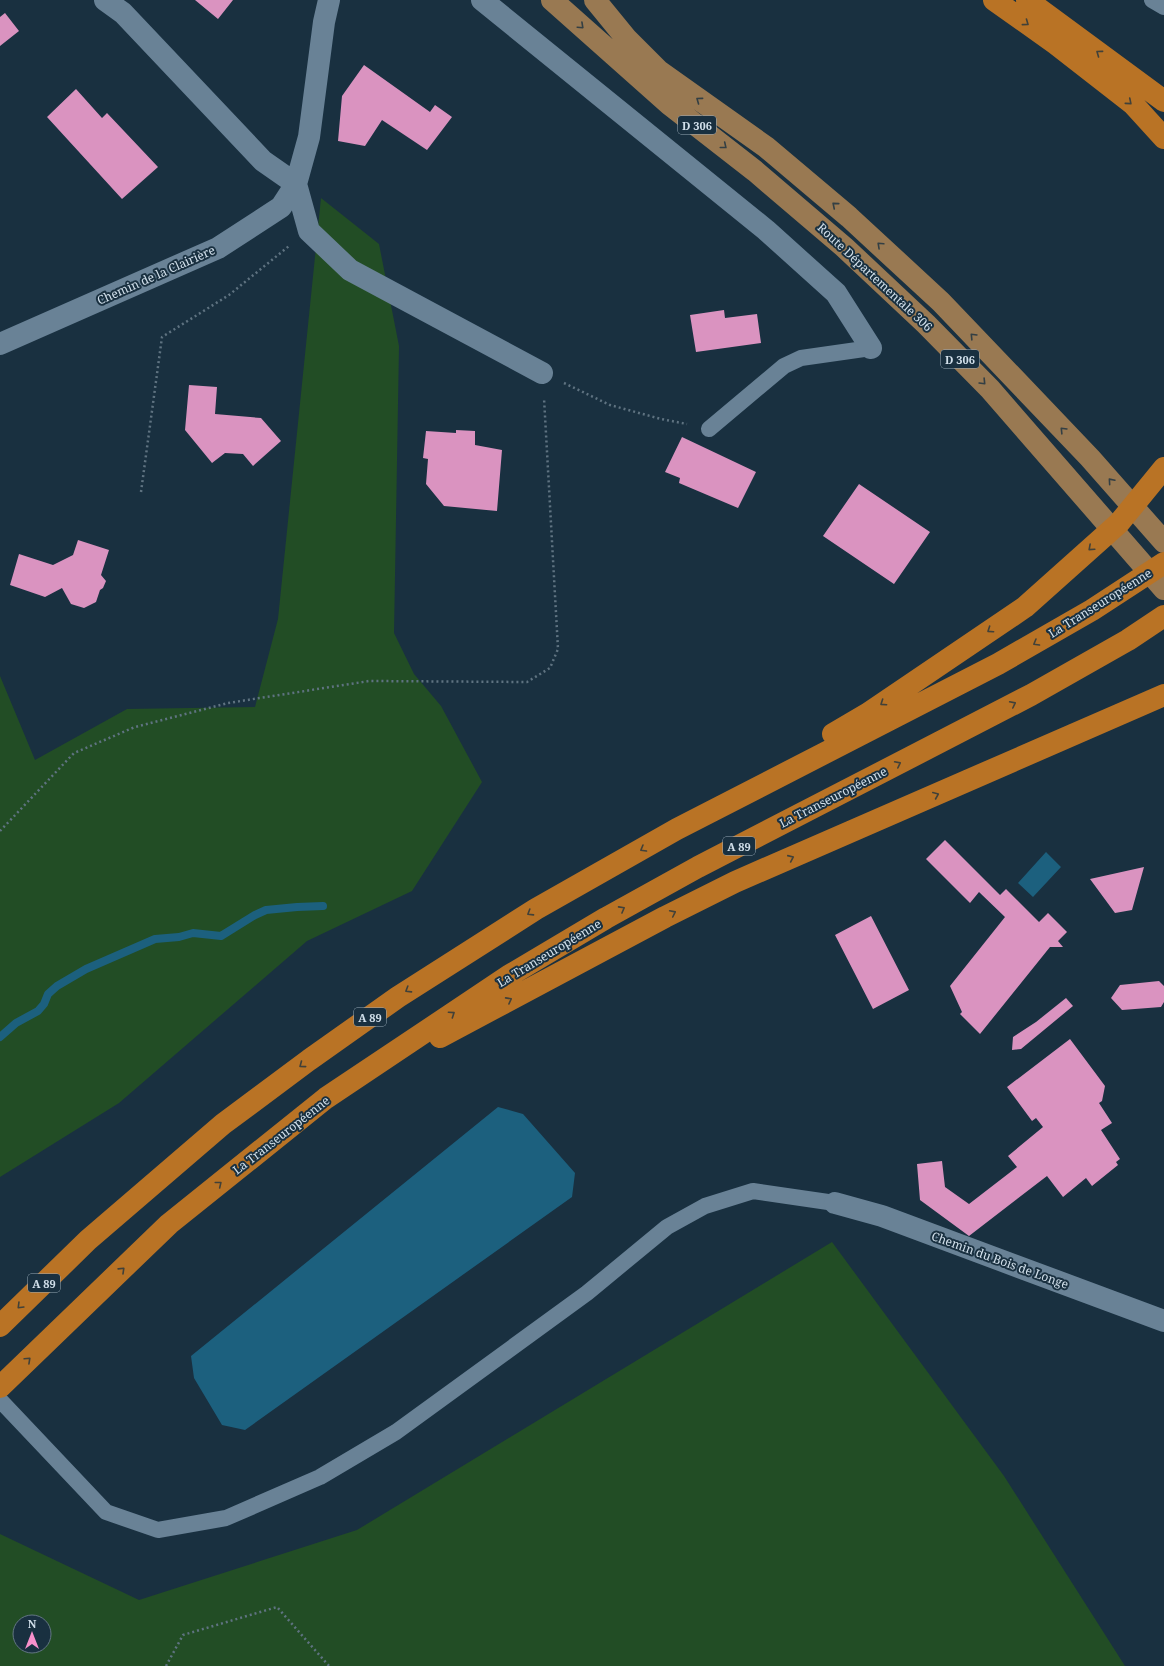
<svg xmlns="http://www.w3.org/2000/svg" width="1164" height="1666" font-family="'Noto Serif',serif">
<rect width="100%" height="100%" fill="#193040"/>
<path fill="#224d25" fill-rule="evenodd" d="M 321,198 L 379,244 L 399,346 L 394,633 L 414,674 L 441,706 L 482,782 L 412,891 L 307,941 L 119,1103 L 0,1177 L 0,676 L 35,760 L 127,709 L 255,707 L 278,619 Z
M 832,1242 L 1004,1476 L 1125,1666 L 0,1666 L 0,1534 L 139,1600 L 357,1530 ZM 20,1622 L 44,1622 L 44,1646 L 20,1646 Z"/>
<path fill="#1c607e" d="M 1046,852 L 1061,867 L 1033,897 L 1018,883 Z
M 498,1107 L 523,1114 L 575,1173 L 572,1197 L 245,1430 L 222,1425 L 194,1378 L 191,1356 Z"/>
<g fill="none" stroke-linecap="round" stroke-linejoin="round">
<path stroke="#1c607e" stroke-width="8" d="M 0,1037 L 16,1023 L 38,1011 L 44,1004 L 48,994 L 57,986 L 86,969 L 155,939 L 179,937 L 193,933 L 221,936 L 255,915 L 266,910 L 297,907 L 323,906"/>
</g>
<path fill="#da93c0" d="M 195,0 L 233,0 L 218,19 Z
M 5,13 L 19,31 L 0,46 L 0,17 Z
M 364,65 L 430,112 L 435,105 L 452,117 L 427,150 L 382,120 L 365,146 L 338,141 L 342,96 Z
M 76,89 L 102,118 L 107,113 L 158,167 L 122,199 L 47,117 Z
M 724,310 L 725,318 L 757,314 L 761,343 L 696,352 L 690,315 Z
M 189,385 L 217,387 L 215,414 L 261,418 L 281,441 L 253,466 L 243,454 L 225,453 L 212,463 L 185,430 Z
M 456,430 L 475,431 L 475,445 L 502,450 L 497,511 L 444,506 L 426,484 L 428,459 L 423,458 L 426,431 L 456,433 Z
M 682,437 L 756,472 L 738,508 L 679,483 L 680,478 L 665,472 Z
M 859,484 L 930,532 L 894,584 L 823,536 Z
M 78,540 L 109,550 L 101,575 L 106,581 L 103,588 L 100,590 L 96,602 L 84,608 L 71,604 L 62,588 L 45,597 L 10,585 L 19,554 L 53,565 L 73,555 Z
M 945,840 L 1000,895 L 1006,889 L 1039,922 L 1048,913 L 1067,932 L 1058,941 L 1063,947 L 1050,947 L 980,1034 L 960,1014 L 962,1012 L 950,986 L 1005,917 L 979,892 L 970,903 L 926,859 Z
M 1144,867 L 1132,910 L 1115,913 L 1090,879 Z
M 871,916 L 909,990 L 873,1009 L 835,935 Z
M 1159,981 L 1164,986 L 1164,1002 L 1161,1007 L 1122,1010 L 1111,998 L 1120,985 Z
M 1066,998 L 1073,1006 L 1021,1049 L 1012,1050 L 1013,1037 L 1036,1022 Z
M 1070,1039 L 1105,1086 L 1102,1101 L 1099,1103 L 1112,1123 L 1101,1130 L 1120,1159 L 1116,1162 L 1118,1165 L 1092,1186 L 1086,1178 L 1063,1197 L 1047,1176 L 969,1236 L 920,1200 L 917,1164 L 942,1161 L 945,1187 L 969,1204 L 1017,1167 L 1008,1156 L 1043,1127 L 1036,1118 L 1032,1121 L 1007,1087 Z"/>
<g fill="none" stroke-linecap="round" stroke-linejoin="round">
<path stroke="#5f7381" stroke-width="2.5" stroke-dasharray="2 3" stroke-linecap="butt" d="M 564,383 L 610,405 L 661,419 L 687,424
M 141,492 L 162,337 L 229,295 L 289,246
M 0,831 L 74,753 L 135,727 L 228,703 L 369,681 L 527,682 L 550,668 L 558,649 L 544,398
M 166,1666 L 183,1635 L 277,1607 L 329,1666"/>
<path stroke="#698296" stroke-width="16" d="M 1152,0 L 1164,7
M 709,429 L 784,366 L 801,358 L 871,348
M 0,1400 L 106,1512 L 158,1530 L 226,1518 L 320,1477 L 396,1432 L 587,1293 L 667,1227 L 705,1206 L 753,1191 L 835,1203"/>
<path stroke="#698296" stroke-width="22" d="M 105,0 L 123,13 L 263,161 L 296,184 L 309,231 L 350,270 L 542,373
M 482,0 L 766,230 L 836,293 L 871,348
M 0,344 L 218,248 L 281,207 L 296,184 L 309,137 L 324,22 L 329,0
M 835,1203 L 882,1216 L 1164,1321"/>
<path stroke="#997952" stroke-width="22" d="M 552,0 L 669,104 L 755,171 L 844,247 L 926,324 L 990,389 L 1164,589
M 595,0 L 626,38 L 659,71 L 766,147 L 849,217 L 941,302 L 1090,458 L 1164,542"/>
<path stroke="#b97325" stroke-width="22" d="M 994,0 L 1056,44 L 1133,104 L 1164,138
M 1027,0 L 1164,101
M 833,734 L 867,714 L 1025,607 L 1119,523 L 1164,468
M 440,1037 L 665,917 L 735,882 L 1164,695
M 0,1326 L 88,1240 L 223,1124 L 309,1060 L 398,997 L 536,909 L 677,829 L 998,664 L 1092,610 L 1164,563
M 0,1387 L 169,1224 L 326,1098 L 510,975 L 606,918 L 698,867 L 1031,695 L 1128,640 L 1164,616"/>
</g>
<defs><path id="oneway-chevron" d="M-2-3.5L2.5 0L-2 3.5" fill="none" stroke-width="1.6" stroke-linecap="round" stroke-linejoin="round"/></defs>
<g stroke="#414139">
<use href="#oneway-chevron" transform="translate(1026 23) rotate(36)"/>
<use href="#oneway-chevron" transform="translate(1099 53) rotate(-144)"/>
<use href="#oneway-chevron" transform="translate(1129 102) rotate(40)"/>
<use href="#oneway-chevron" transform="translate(1091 548) rotate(138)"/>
<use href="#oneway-chevron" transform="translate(990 630) rotate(146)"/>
<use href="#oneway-chevron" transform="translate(1036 643) rotate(150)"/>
<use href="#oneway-chevron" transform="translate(883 703) rotate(146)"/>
<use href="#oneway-chevron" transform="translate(1013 704) rotate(-27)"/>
<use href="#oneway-chevron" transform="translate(898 764) rotate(-27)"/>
<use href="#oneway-chevron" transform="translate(936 795) rotate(-23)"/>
<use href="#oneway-chevron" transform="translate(643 849) rotate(150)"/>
<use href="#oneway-chevron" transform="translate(791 858) rotate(-24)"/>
<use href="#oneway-chevron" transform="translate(622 909) rotate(-29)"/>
<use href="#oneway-chevron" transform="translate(530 913) rotate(148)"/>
<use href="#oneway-chevron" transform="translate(673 913) rotate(-26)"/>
<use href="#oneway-chevron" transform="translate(408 990) rotate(148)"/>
<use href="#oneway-chevron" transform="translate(509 1000) rotate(-28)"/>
<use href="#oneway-chevron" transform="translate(452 1014) rotate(-34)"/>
<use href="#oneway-chevron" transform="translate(302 1065) rotate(143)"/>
<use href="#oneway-chevron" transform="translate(219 1184) rotate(-39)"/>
<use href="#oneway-chevron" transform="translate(122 1270) rotate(-44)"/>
<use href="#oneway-chevron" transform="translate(20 1306) rotate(135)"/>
<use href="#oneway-chevron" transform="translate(28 1360) rotate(-43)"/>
</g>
<g stroke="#333f44">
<use href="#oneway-chevron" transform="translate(581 26) rotate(43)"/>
<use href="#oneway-chevron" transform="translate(699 100) rotate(-144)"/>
<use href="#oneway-chevron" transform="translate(724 146) rotate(39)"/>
<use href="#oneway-chevron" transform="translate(835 205) rotate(-140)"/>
<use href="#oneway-chevron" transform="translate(880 245) rotate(-137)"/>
<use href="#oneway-chevron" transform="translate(973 336) rotate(-134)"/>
<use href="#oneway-chevron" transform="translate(983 382) rotate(46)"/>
<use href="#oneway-chevron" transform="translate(1063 430) rotate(-134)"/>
<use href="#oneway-chevron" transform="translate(1111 481) rotate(-131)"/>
</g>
<g text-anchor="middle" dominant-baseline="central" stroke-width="4" stroke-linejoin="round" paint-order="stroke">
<g fill="#193040" stroke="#9aabb8" stroke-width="1">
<rect x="678" y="116" width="38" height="18" rx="3"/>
<rect x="941" y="350" width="38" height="18" rx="3"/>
<rect x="723" y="837" width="32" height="18" rx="3"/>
<rect x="354" y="1008" width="32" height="18" rx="3"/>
<rect x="28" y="1274" width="32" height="18" rx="3"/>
</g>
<g font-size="11" font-weight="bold" fill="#d2e0eb">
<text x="697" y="125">D 306</text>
<text x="960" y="359">D 306</text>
<text x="739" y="846">A 89</text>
<text x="370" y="1017">A 89</text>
<text x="44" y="1283">A 89</text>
</g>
<g font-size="12" fill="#d2e0eb" stroke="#193040">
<text transform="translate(156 275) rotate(-24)">Chemin de la Clairière</text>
<text transform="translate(875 277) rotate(43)">Route Départementale 306</text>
<text transform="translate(1100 603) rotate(-32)">La Transeuropéenne</text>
<text transform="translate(833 797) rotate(-27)">La Transeuropéenne</text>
<text transform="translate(549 953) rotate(-31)">La Transeuropéenne</text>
<text transform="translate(281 1135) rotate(-38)">La Transeuropéenne</text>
<text transform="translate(1000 1260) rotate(20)">Chemin du Bois de Longe</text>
</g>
</g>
<g transform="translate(32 1634)"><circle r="19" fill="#193040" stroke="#637684"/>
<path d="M0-3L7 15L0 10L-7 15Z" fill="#f890cb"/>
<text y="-6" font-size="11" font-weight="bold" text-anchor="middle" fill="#d2e0eb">N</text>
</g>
</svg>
